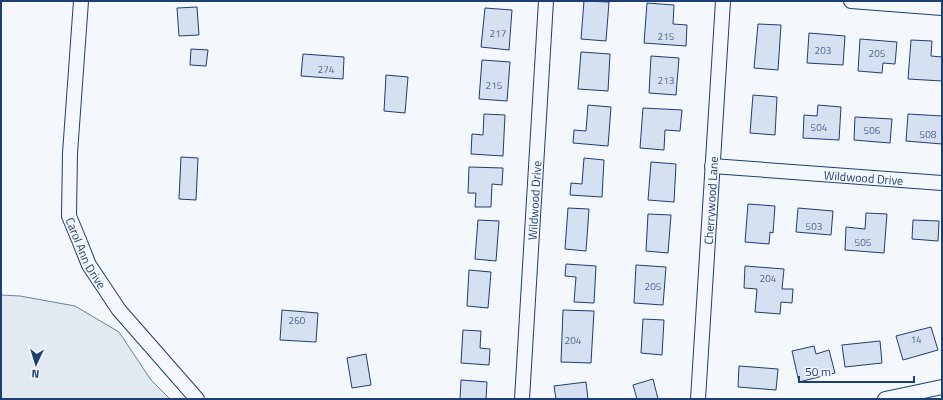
<svg xmlns="http://www.w3.org/2000/svg" width="943" height="400" font-family="'Titillium Web',sans-serif">
<rect width="100%" height="100%" fill="#f4f7fb"/>
<path fill="#e3e9f0" stroke="#687fa3" d="M 1,295 L 20,296 L 75,306 L 119,332 L 151,380 L 170,399 L 1,399 Z"/>
<path fill="#d5e0f0" stroke="#1d3f73" d="M 584,1 L 609,2 L 606,41 L 581,39 Z
M 647,3 L 674,5 L 673,24 L 687,25 L 686,46 L 644,43 Z
M 197,7 L 199,35 L 179,36 L 177,8 Z
M 485,8 L 512,10 L 509,50 L 481,47 Z
M 758,24 L 781,25 L 778,70 L 754,68 Z
M 809,33 L 845,36 L 843,65 L 807,63 Z
M 860,39 L 897,42 L 895,64 L 883,63 L 882,73 L 858,71 Z
M 911,40 L 932,41 L 931,56 L 942,57 L 942,81 L 908,79 Z
M 191,49 L 208,50 L 206,66 L 190,65 Z
M 581,52 L 610,54 L 608,91 L 578,89 Z
M 303,54 L 344,57 L 343,79 L 301,76 Z
M 651,56 L 679,58 L 676,95 L 649,93 Z
M 482,60 L 510,62 L 507,101 L 479,99 Z
M 386,75 L 408,77 L 405,113 L 384,111 Z
M 753,95 L 777,97 L 775,135 L 750,133 Z
M 588,105 L 611,107 L 608,146 L 573,143 L 574,130 L 586,131 Z
M 818,105 L 841,107 L 839,140 L 803,138 L 804,115 L 817,116 Z
M 643,108 L 682,110 L 680,131 L 665,130 L 664,150 L 640,148 Z
M 484,114 L 505,115 L 503,156 L 471,154 L 472,134 L 483,135 Z
M 908,114 L 942,116 L 942,144 L 906,141 Z
M 855,117 L 892,119 L 890,143 L 854,140 Z
M 181,157 L 198,158 L 196,200 L 179,199 Z
M 584,158 L 604,160 L 602,197 L 570,195 L 571,183 L 582,184 Z
M 651,162 L 676,164 L 674,202 L 648,200 Z
M 469,167 L 503,168 L 502,185 L 492,184 L 491,207 L 475,207 L 476,193 L 468,193 Z
M 748,204 L 775,206 L 773,233 L 770,232 L 769,244 L 745,242 Z
M 568,208 L 589,209 L 586,251 L 565,249 Z
M 798,208 L 833,211 L 831,235 L 796,232 Z
M 866,213 L 887,214 L 884,253 L 845,250 L 846,227 L 865,229 Z
M 648,214 L 671,215 L 668,253 L 646,251 Z
M 478,220 L 499,221 L 496,261 L 475,259 Z
M 913,220 L 939,221 L 938,241 L 912,239 Z
M 566,264 L 596,266 L 594,303 L 574,302 L 576,277 L 565,276 Z
M 636,265 L 666,267 L 663,305 L 634,303 Z
M 745,266 L 784,269 L 782,289 L 793,289 L 792,303 L 781,302 L 780,314 L 755,312 L 757,289 L 744,288 Z
M 469,270 L 491,272 L 488,308 L 467,306 Z
M 282,310 L 318,313 L 316,342 L 280,340 Z
M 563,310 L 594,311 L 591,363 L 561,362 Z
M 643,319 L 664,320 L 662,355 L 641,353 Z
M 931,327 L 938,350 L 903,360 L 896,336 Z
M 463,330 L 481,331 L 480,348 L 490,349 L 489,365 L 461,363 Z
M 880,341 L 882,363 L 845,367 L 842,345 Z
M 814,346 L 816,354 L 829,350 L 835,373 L 799,382 L 792,351 Z
M 366,354 L 371,385 L 352,388 L 347,358 Z
M 739,366 L 778,369 L 776,390 L 738,387 Z
M 653,379 L 658,399 L 637,399 L 633,385 Z
M 461,380 L 487,382 L 486,399 L 460,399 Z
M 586,382 L 588,399 L 556,399 L 554,386 Z"/>
<g fill="none" stroke-linecap="round" stroke-linejoin="round">
<defs>
<g id="street">
<path id="s1" d="M 81,1 L 70,153 L 69,216 L 79,240 L 89,265 L 119,310 L 197,399"/>
<path d="M 851,1 L 942,8"/>
<path id="s2" d="M 712,166 L 942,183"/>
<path id="s3" d="M 522,399 L 546,1"/>
<path id="s4" d="M 698,399 L 723,1"/>
<path d="M 885,399 L 942,387"/>
</g>
</defs>
<use href="#street" stroke="#1d3f73" stroke-width="16"/>
<use href="#street" stroke="#f4f7fb" stroke-width="14"/>
</g>
<g text-anchor="middle" dominant-baseline="central" stroke-width="3" stroke-linejoin="round" paint-order="stroke">
<g font-size="10" fill="#4b6792">
<text x="498" y="33">217</text>
<text x="666" y="36">215</text>
<text x="823" y="50">203</text>
<text x="877" y="53">205</text>
<text x="326" y="69">274</text>
<text x="666" y="80">213</text>
<text x="494" y="85">215</text>
<text x="819" y="127">504</text>
<text x="872" y="130">506</text>
<text x="928" y="134">508</text>
<text x="814" y="226">503</text>
<text x="863" y="242">505</text>
<text x="768" y="278">204</text>
<text x="653" y="286">205</text>
<text x="297" y="320">260</text>
<text x="916" y="339">14</text>
<text x="573" y="340">204</text>
</g>
<g font-size="12" fill="#1d3f73" stroke="#f4f7fb">
<text stroke="none"><textPath href="#s2" startOffset="152">Wildwood Drive</textPath></text>
<text stroke="none"><textPath href="#s3" startOffset="199">Wildwood Drive</textPath></text>
<text stroke="none"><textPath href="#s4" startOffset="199">Cherrywood Lane</textPath></text>
<text stroke="none"><textPath href="#s1" startOffset="256">Carol Ann Drive</textPath></text>
</g>
</g>
<rect width="943" height="400" fill="none" stroke="#1d3f73" stroke-width="4"/>
<g transform="translate(36 364) rotate(184)" stroke="#f4f7fb" stroke-width="3" paint-order="stroke">
<path d="M0-3L7 15L0 10L-7 15Z" fill="#1d3f73"/>
<text y="-6" font-size="11" font-weight="bold" text-anchor="middle" fill="#1d3f73">N</text>
</g>
<path d="M799 376v6h115v-6" fill="none" stroke="#1d3f73" stroke-width="2"/>
<text x="805" y="376" font-size="12" fill="#1d3f73" stroke="#f4f7fb" stroke-width="3" paint-order="stroke">50 m</text>
</svg>
